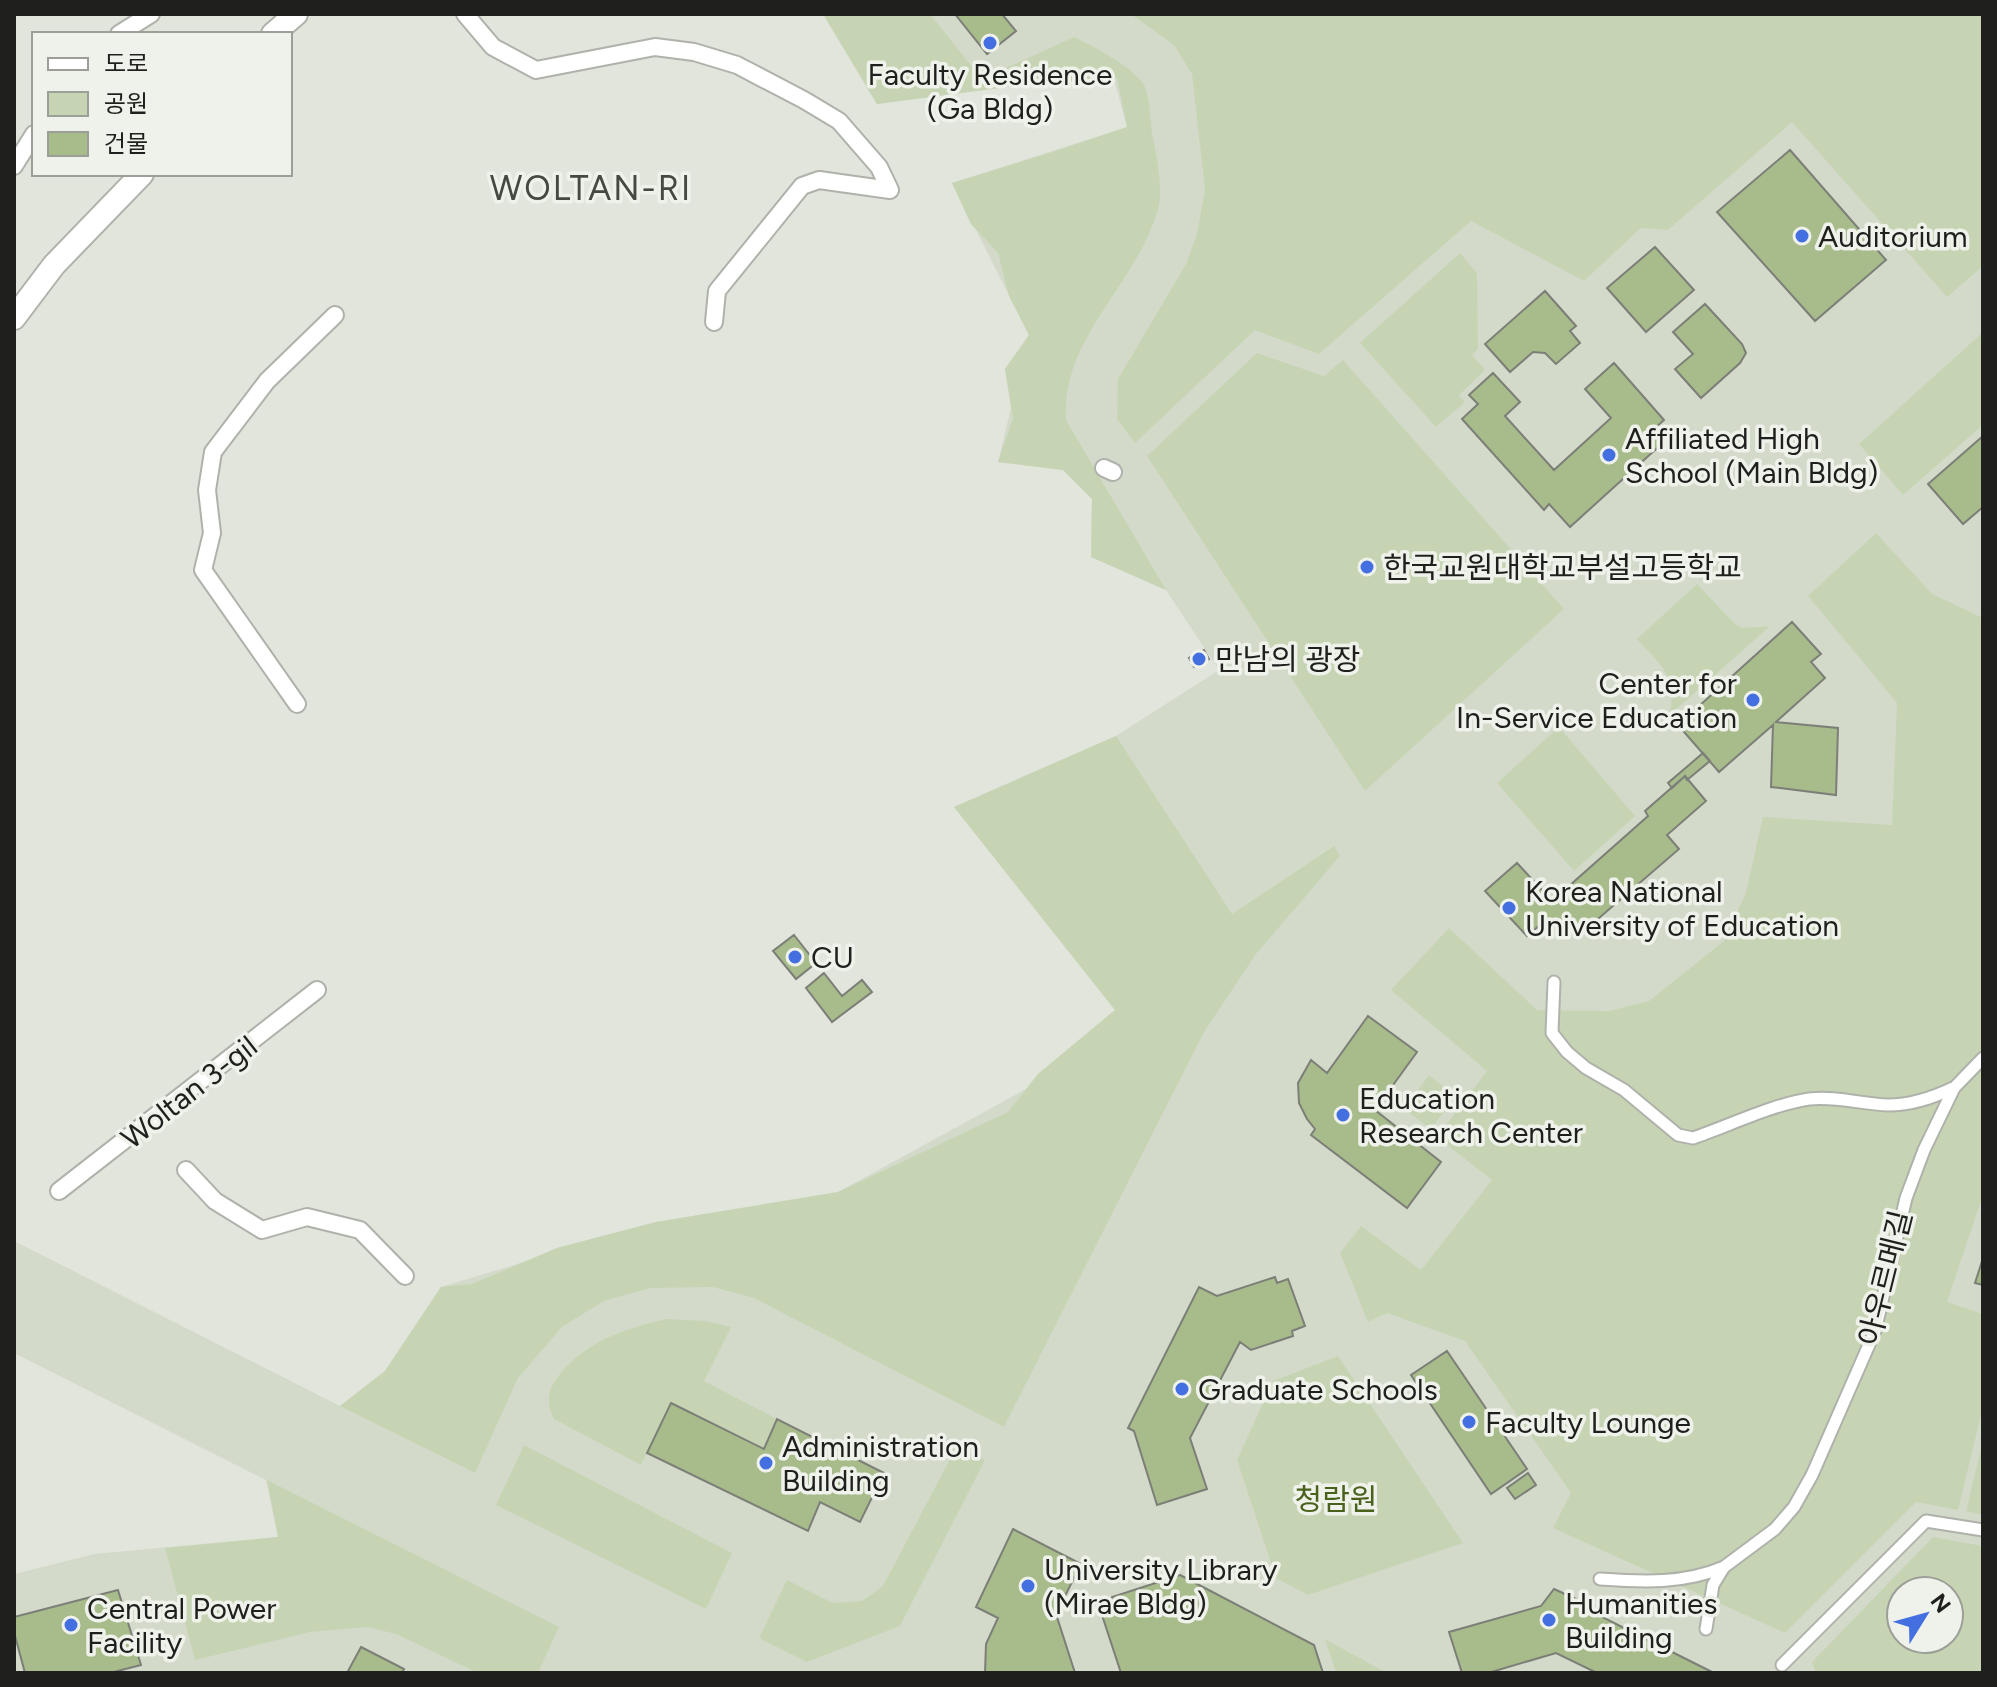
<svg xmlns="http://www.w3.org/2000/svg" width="1997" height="1687" font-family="Figtree,'Noto Sans KR',sans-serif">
<rect width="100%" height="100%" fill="#e1e5dc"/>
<path fill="#d3daca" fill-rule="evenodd" d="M 823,14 L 1983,14 L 1983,1673 L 14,1673 L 14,1574 L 94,1554 L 278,1537 L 266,1480 L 14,1353 L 14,1241 L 340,1406 L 385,1371 L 441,1287 L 527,1261 L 557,1248 L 656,1222 L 838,1192 L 1026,1089 L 1038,1074 L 1115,1010 L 954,807 L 1116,736 L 1219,670 L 1166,590 L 1091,557 L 1092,499 L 1063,470 L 998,462 L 1011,408 L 1005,369 L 1029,335 L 976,230 L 971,224 L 952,183 L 1127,127 L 1114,79 L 1029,84 L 877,104 ZM 1901,1591 L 1949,1591 L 1949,1639 L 1901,1639 Z"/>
<path fill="#c7d4b4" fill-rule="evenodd" d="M 823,14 L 930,14 L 982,79 L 1074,37 C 1091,45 1135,68 1144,85 C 1150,97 1150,119 1152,133 C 1156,152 1163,187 1159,205 C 1140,283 1061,335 1066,420 L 1166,590 L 1091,557 L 1092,499 L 1063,470 L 998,462 L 1013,418 L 1005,369 L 1029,335 L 1009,296 L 998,253 L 971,224 L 952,183 L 1056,151 L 1127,127 L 1117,78 L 1029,84 L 877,104 Z
M 1131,14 L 1983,14 L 1983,266 L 1947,297 L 1792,122 L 1668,230 L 1641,228 L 1584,281 L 1471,221 L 1319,354 L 1255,330 L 1135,443 L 1117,419 L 1118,379 L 1186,264 L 1197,234 L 1205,190 L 1192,74 L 1174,45 Z
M 1460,253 L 1477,273 L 1478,349 L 1472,355 L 1485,370 L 1459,395 L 1465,402 L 1436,427 L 1360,343 Z
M 1982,333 L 1983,425 L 1903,495 L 1859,444 Z
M 1257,353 L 1324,376 L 1343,360 L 1564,609 L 1365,791 L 1147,456 Z
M 1876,533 L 1932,594 L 1983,618 L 1983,1195 L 1947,1302 L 1983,1314 L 1983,1407 L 1958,1510 L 1916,1502 L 1785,1633 L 1553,1528 L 1571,1493 L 1465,1341 L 1387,1313 L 1368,1322 L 1340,1253 L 1361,1226 L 1421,1270 L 1492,1180 L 1437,1137 L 1487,1071 L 1391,990 L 1449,928 L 1537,1010 L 1609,1011 L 1649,1001 L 1724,941 L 1746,892 L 1763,817 L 1892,825 L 1897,703 L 1808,596 Z
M 1697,584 L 1735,624 L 1742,628 L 1770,626 L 1670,715 C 1676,674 1663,668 1637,639 Z
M 1559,727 L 1635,816 L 1574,871 L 1497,783 Z
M 1116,736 L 1232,914 L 1334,846 L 1340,856 L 1256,954 L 1204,1032 L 1004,1427 L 754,1298 L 713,1287 L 651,1288 L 604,1301 L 562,1327 L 518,1378 L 475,1473 L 340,1406 L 385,1371 L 441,1287 L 472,1284 L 557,1248 L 656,1222 L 838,1192 L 1008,1112 L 1038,1074 L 1115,1010 L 954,807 Z
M 1429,1075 L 1455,1096 L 1431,1129 L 1404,1109 Z
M 666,1319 L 706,1321 L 731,1327 L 704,1381 L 777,1419 L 764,1449 L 671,1403 L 641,1465 L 554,1419 C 546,1404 547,1392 557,1378 C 583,1342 624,1329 666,1319 Z
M 1338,1356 L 1463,1543 L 1308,1595 L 1276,1578 L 1237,1460 L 1273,1381 Z
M 1983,1441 L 1983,1515 L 1966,1511 Z
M 524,1445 L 732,1553 L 706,1609 L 496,1505 Z
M 957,1446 L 985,1460 L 900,1626 L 807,1662 L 759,1638 L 787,1580 L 833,1603 L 862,1601 L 883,1586 Z
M 267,1480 L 559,1627 L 538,1673 L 478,1673 L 396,1634 L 367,1627 L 310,1632 L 195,1660 L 165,1548 L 278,1537 Z
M 1933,1537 L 1983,1546 L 1983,1673 L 1816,1673 L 1812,1662 ZM 1901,1591 L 1949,1591 L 1949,1639 L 1901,1639 Z
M 1325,1639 L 1387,1673 L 1336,1673 Z"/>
<path fill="#a7bb8b" stroke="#7c7f77" stroke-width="2" d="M 955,14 L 1002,14 L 1016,31 L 987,54 Z
M 1790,150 L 1886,260 L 1815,321 L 1717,212 Z
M 1655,247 L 1694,290 L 1646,332 L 1607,288 Z
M 1545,291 L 1576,326 L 1570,331 L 1580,343 L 1556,364 L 1545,353 L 1533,352 L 1510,372 L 1485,344 Z
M 1705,304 L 1742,344 L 1746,353 L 1740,363 L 1701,398 L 1675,369 L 1693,354 L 1673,332 Z
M 1614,363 L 1664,420 L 1654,429 L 1665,441 L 1570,527 L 1549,504 L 1544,510 L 1462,419 L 1478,404 L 1469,395 L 1493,373 L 1520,402 L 1505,416 L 1554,470 L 1611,418 L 1585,389 Z
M 1983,436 L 1983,507 L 1963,524 L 1928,484 Z
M 1792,622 L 1821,654 L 1811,662 L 1825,678 L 1776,722 L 1838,728 L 1836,795 L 1771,787 L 1773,725 L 1719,772 L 1678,725 Z
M 1204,650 L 1209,659 L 1194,667 L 1189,658 Z
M 1703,753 L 1710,761 L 1687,780 L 1685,776 L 1672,788 L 1668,783 Z
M 1685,776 L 1706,801 L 1667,835 L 1679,849 L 1584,931 L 1577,925 L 1540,925 L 1527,936 L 1485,891 L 1517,863 L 1552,901 L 1648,816 L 1645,811 Z
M 794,935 L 816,963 L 796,979 L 773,951 Z
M 824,973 L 842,996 L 862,980 L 872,992 L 832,1022 L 806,988 Z
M 1368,1016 L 1417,1052 L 1375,1110 L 1441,1162 L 1407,1208 L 1311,1135 L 1315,1129 L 1307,1119 L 1299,1103 L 1298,1083 L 1311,1060 L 1327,1073 Z
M 1983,1258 L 1983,1285 L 1975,1283 Z
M 1275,1277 L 1277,1283 L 1288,1279 L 1305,1326 L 1292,1331 L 1293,1336 L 1251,1350 L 1240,1342 L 1190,1438 L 1207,1489 L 1157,1505 L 1134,1431 L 1128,1428 L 1199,1287 L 1217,1296 Z
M 1447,1351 L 1527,1469 L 1491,1494 L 1411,1375 Z
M 671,1403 L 764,1449 L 777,1419 L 884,1473 L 860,1522 L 820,1502 L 808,1531 L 647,1453 Z
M 1528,1473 L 1536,1485 L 1515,1499 L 1507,1488 Z
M 1013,1529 L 1081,1564 L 1056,1614 L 1075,1673 L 985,1673 L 986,1644 L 998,1618 L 976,1607 Z
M 1180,1575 L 1314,1645 L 1323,1673 L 1121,1673 L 1102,1615 L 1112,1597 Z
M 1554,1589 L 1587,1604 L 1584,1608 L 1714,1673 L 1597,1673 L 1556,1653 L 1488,1673 L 1462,1673 L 1449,1632 L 1541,1606 Z
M 118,1590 L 141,1665 L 110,1673 L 25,1673 L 14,1632 L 14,1617 Z
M 361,1647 L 404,1669 L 402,1673 L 347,1673 Z"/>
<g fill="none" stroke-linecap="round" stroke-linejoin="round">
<defs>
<path id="pedestrian" d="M 1554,982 L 1552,1033 L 1567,1052 L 1586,1068 L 1624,1090 L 1678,1135 L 1693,1138 C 1728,1126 1774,1104 1809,1099 C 1837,1096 1861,1104 1888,1105 C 1912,1105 1932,1098 1953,1088
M 1600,1579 C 1643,1582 1684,1584 1724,1567
M 1706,1629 L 1713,1585 L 1724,1567 L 1775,1529 L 1794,1507 L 1812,1475 L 1875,1331 L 1906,1198 L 1924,1150 L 1954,1088 L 1983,1058
M 1782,1665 L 1926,1521 L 1983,1530"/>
<path id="minor" d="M 465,14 L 493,47 L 536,70 L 655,47 L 694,52 L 737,65 L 804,100 L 839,121 L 879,167 L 890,190 L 819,180 L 802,186 L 717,291 L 714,322
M 119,34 L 151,14
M 14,166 L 34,134
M 1104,468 L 1113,472
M 297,704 L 203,570 L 212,533 L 207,490 L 213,452 L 267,381 L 335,315
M 186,1170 L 215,1201 L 262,1230 L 307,1217 L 360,1230 L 405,1276
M 59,1191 L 317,990"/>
<path id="secondary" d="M 273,34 L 296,14
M 14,318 L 54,265 L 142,174"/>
</defs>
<use href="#pedestrian" stroke="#afb2aa" stroke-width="15"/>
<use href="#minor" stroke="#afb2aa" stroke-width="20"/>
<use href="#secondary" stroke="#afb2aa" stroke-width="26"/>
<use href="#pedestrian" stroke="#fff" stroke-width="11"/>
<use href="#minor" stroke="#fff" stroke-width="16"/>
<use href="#secondary" stroke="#fff" stroke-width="22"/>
</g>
<g fill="#446fe1" stroke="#eff2ea" stroke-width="3">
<circle cx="990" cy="43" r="8"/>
<circle cx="1802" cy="236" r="8"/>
<circle cx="1609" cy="455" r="8"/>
<circle cx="1367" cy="567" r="8"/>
<circle cx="1199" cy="659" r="8"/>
<circle cx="1753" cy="700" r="8"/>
<circle cx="1509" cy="908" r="8"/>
<circle cx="795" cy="957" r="8"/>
<circle cx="1343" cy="1115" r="8"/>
<circle cx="1182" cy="1389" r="8"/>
<circle cx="1469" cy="1422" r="8"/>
<circle cx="766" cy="1463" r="8"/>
<circle cx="1028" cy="1586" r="8"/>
<circle cx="1549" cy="1620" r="8"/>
<circle cx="71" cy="1625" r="8"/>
</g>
<g text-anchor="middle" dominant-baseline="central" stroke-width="7" stroke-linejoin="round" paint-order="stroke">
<g font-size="30" fill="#1f201d" stroke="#eff2ea" text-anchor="start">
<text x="990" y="74" text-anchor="middle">Faculty Residence<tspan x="990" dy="34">(Ga Bldg)</tspan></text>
<text x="1818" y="236">Auditorium</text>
<text x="1625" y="438">Affiliated High<tspan x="1625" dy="34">School (Main Bldg)</tspan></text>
<text x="1383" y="567">한국교원대학교부설고등학교</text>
<text x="1215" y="659">만남의 광장</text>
<text x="1737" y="683" text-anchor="end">Center for<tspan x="1737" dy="34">In-Service Education</tspan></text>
<text x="1525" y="891">Korea National<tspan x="1525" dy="34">University of Education</tspan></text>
<text x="811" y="957">CU</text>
<text x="1359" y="1098">Education<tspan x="1359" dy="34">Research Center</tspan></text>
<text x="1198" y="1389">Graduate Schools</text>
<text x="1485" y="1422">Faculty Lounge</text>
<text x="782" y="1446">Administration<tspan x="782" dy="34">Building</tspan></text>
<text x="1044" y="1569">University Library<tspan x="1044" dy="34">(Mirae Bldg)</tspan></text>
<text x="1565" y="1603">Humanities<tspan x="1565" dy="34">Building</tspan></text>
<text x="87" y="1608">Central Power<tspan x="87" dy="34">Facility</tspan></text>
</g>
<g font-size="30" fill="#1f201d" stroke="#eff2ea">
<text transform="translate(189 1092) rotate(-38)">Woltan 3-gil</text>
<text transform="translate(1885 1278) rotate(-76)">아우르메길</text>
</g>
<g font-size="30" fill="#4a611b" stroke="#eff2ea">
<text x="1336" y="1499">청람원</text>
</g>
<g font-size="34" letter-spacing="2" fill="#464942" stroke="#eff2ea">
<text x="591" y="188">WOLTAN-RI</text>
</g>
</g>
<rect width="1997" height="1687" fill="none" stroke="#1f201d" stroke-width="32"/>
<rect x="32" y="32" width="260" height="144" fill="#eff2ea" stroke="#9c9e98" stroke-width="2"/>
<rect x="48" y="58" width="40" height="12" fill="#ffffff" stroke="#9c9e98" stroke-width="2"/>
<text x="104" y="72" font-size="24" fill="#1f201d">도로</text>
<rect x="48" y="92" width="40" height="24" fill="#c7d4b4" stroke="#9c9e98" stroke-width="2"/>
<text x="104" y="112" font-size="24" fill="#1f201d">공원</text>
<rect x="48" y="132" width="40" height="24" fill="#a7bb8b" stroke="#9c9e98" stroke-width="2"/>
<text x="104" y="152" font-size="24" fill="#1f201d">건물</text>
<g transform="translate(1925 1615) rotate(53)"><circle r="38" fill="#eff2ea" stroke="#9c9e98" stroke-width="2"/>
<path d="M0-6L14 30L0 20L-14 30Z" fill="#446fe1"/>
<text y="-12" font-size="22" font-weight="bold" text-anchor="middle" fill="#1f201d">N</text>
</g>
</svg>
